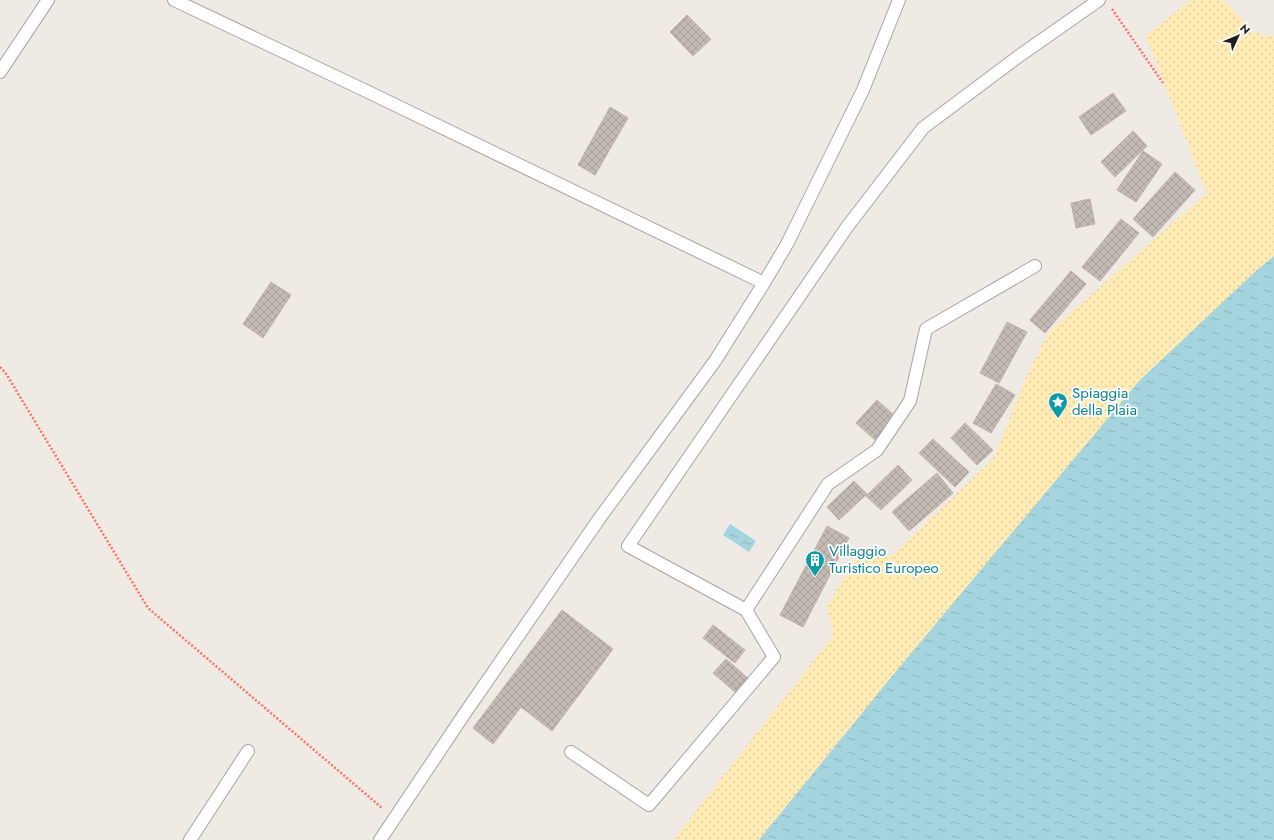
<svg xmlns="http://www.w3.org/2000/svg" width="1274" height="840" font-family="Jost,sans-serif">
<defs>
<pattern id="sand-dots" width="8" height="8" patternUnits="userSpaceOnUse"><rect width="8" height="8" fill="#ffebb3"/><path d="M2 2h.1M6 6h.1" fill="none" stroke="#dac99a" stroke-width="1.8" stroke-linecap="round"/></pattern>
<pattern id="water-ripples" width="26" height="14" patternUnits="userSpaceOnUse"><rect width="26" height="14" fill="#a4d4dd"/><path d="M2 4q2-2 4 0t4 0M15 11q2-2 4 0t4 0" fill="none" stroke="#8db6bd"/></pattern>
<pattern id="building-cross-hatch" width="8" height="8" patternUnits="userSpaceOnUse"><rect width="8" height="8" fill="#c4bab4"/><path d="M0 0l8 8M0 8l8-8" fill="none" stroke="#a89f9a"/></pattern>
</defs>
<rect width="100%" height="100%" fill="#efebe4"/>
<path fill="url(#sand-dots)" d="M 1191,0 L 1223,0 L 1255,33 L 1274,37 L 1274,256 L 1257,270 L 888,681 L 759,840 L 673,840 L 833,636 L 827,606 L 856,558 L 893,555 L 994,458 L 1028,373 L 1049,332 L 1207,193 L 1146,36 Z"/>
<path fill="url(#water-ripples)" d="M 1274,256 L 1274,840 L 759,840 L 888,681 L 1139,381 L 1257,270 Z
M 730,524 L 756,541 L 749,552 L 723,535 Z"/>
<path fill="url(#building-cross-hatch)" stroke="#c1b1a7" d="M 687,15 L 711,39 L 693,56 L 670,32 Z
M 1113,93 L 1126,111 L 1091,135 L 1079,117 Z
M 610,107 L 628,118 L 595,175 L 578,165 Z
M 1133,131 L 1147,146 L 1115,177 L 1101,162 Z
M 1143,151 L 1162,164 L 1136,202 L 1117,190 Z
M 1175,172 L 1195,190 L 1153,237 L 1133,219 Z
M 1090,199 L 1095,224 L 1076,228 L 1071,203 Z
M 1121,219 L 1139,233 L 1100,281 L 1082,267 Z
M 1071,271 L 1086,284 L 1045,333 L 1030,320 Z
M 271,282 L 291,295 L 263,338 L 243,324 Z
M 1007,322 L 1027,332 L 999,383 L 980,373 Z
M 996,384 L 1015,395 L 991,433 L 973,423 Z
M 877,400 L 896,417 L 875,440 L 856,423 Z
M 965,423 L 993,450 L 977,465 L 951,438 Z
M 933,439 L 969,472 L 955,487 L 919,453 Z
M 898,465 L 912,480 L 881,510 L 866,496 Z
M 937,473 L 953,493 L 909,531 L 892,512 Z
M 854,481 L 867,494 L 839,520 L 827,507 Z
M 827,526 L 849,538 L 803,627 L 780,615 Z
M 562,610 L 613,649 L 552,731 L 521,707 L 493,744 L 473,728 Z
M 713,625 L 745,650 L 735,663 L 703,638 Z
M 726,659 L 749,679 L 736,693 L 713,673 Z"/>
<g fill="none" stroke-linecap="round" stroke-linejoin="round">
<defs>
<path id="lane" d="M 174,0 L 362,89 L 764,283
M 0,72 L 48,0
M 746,610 L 628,546 L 847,227 L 923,128 L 1019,56 L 1099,0
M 571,752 L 649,805 L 774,657 L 746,610 L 828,484 L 877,450 L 910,401 L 926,329 L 1035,266
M 190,840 L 248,751
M 380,840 L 465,713 L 599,519 L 715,361 L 764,283 L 787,244 L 863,90 L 899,0"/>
</defs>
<use href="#lane" stroke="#a5a5a5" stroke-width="14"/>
<path stroke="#fa716a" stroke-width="2.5" stroke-dasharray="2 2" stroke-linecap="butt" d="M 1112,9 L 1163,83
M 0,367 L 5,372 L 148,608 L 382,808"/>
<use href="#lane" stroke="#fff" stroke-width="12"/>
</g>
<defs>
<symbol id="sight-pin" viewBox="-11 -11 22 30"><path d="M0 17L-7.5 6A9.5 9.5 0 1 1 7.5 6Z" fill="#0f9aa8" stroke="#fff"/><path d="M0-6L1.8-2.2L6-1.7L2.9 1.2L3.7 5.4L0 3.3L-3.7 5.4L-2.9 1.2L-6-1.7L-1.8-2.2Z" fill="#fff"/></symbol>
<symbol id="building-pin" viewBox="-11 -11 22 30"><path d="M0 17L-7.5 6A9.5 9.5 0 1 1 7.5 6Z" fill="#0f9aa8" stroke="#fff"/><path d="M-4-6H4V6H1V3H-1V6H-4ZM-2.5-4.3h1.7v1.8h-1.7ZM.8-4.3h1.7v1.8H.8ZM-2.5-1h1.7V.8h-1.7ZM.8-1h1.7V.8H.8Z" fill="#fff"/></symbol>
</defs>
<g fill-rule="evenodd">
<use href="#sight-pin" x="1047" y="391" width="22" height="30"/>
<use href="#building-pin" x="804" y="549" width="22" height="30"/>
</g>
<g text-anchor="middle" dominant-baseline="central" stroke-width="3.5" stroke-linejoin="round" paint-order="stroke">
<g font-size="15" fill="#0d838f" stroke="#fff" text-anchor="start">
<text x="1072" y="393">Spiaggia<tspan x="1072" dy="17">della Plaia</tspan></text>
<text x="829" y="551">Villaggio<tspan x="829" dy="17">Turistico Europeo</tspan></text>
</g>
</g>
<g transform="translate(1238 36) rotate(46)" stroke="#ffffff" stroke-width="3" paint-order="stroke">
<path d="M0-3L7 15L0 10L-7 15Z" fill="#1e1e1e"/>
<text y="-6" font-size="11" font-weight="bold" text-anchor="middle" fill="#1e1e1e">N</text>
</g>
</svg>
